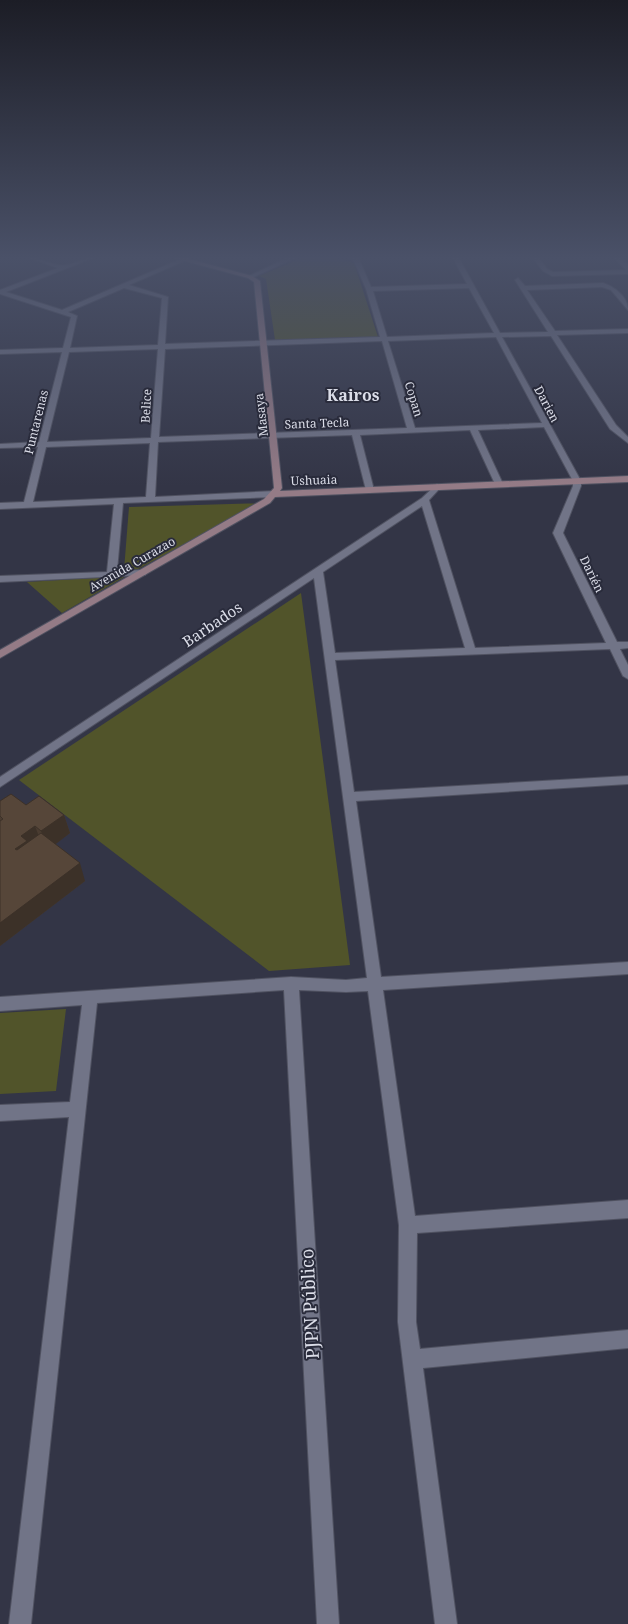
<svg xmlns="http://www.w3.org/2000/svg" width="628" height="1624" font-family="'Noto Serif',serif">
<rect width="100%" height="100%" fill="#333546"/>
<path fill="#51542a" d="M 302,258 L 336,258 L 354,263 L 378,337 L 275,340 L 266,279 L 259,276 Z
M 261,503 L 138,569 L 124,570 L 129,507 Z
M 126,576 L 62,613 L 27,582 Z
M 301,593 L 350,965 L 269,971 L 19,780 Z
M 66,1009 L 56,1091 L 0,1094 L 0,1013 Z"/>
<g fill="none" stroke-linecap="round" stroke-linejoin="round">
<defs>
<path id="street" d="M 29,258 C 41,258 56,267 65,265 C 75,264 82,258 93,258 L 6,292 L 62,310 L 183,258 L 191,258 L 129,285 L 168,297 L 165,344 L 380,337 L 366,289 L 354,261 L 351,258 L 359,259 L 371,287 L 467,284 L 453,258 L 459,258 L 500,333 L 548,332 L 515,280 L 518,278 L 525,286 L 603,283 C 615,287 628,297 628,310 L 611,290 L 602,287 L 527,290 L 555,331 L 628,329 L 628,333 L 557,335 L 616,425 L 628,437 L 628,443 L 610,429 L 551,336 L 502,337 L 581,481 L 581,486 L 563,533 L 617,642 L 628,642 L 628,648 L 620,649 L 628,665 L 628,679 L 623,676 L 610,649 L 335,660 L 354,792 L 628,776 L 628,784 L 356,801 L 381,977 L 628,962 L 628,974 L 383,990 L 415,1216 L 628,1200 L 628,1218 L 417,1233 L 416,1322 L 420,1349 L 628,1330 L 628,1348 L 423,1368 L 457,1624 L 435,1624 L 398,1322 L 399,1225 L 368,991 L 346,992 L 299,990 L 339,1624 L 317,1624 L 284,990 L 97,1003 L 31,1624 L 9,1624 L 69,1117 L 0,1121 L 0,1105 L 70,1102 L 82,1005 L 0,1011 L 0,997 L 291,977 L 346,980 L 367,978 L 314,578 L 0,787 L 0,777 L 422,498 L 437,484 L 441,487 L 429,500 L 475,648 L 606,643 L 553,533 L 573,486 L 573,481 L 544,427 L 478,430 L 503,484 L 499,487 L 495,484 L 470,430 L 360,435 L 374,490 L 370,493 L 366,490 L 352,435 L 158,442 L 155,497 L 275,491 L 279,494 L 275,497 L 123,503 L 117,571 L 142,570 L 147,573 L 145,575 L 0,582 L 0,576 L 107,572 L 114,504 L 0,509 L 0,503 L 24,502 L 38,447 L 0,448 L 0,444 L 39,442 L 62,352 L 0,354 L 0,350 L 63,348 L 71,317 L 0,294 L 0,290 L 58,268 ZM 124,288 L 162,298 L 158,345 L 70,348 L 77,316 L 68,312 ZM 469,288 L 494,333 L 387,337 L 373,291 ZM 496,337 L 542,423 L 415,428 L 388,341 ZM 382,341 L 407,428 L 159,437 L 165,349 ZM 158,349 L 151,438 L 47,442 L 69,352 ZM 150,443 L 146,497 L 33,502 L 46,447 ZM 422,506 L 465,648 L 335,653 L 323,572 Z
M 287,258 L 295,258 L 252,278 L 247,277 Z
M 533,258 L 539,258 L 547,269 L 553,272 L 626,270 L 615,258 L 621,258 L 628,265 L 628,274 L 552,276 L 543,271 Z"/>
<path id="secondary" d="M 174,258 L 185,258 L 252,276 L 260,281 L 282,488 L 280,491 L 628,476 L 628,482 L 275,497 L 270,503 L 0,658 L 0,650 L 264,499 L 274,488 L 254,282 L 248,278 Z"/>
</defs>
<use href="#street" stroke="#505261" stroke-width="2"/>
<use href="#secondary" stroke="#505261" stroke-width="2"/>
<use href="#street" fill="#717487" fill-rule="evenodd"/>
<use href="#secondary" fill="#947b86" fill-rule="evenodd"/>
</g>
<path fill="#4a3c31" d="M 0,801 L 26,805 L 64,815 L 70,833 L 55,844 L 85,881 L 0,946 Z"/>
<path fill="#3c3128" d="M 64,815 L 70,833 L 48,850 L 41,831 Z
M 35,826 L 42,845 L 33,859 L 15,849 L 21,836 Z
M 80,863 L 85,881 L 0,946 L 0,923 Z"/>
<path fill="#564639" stroke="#3c3128" d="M 11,794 L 26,805 L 39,796 L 64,815 L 41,831 L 35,826 L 21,836 L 27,841 L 15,849 L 17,850 L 41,833 L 80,863 L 0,923 L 0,821 L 3,819 L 0,816 L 0,801 Z"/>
<linearGradient id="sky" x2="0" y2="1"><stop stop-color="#1c1d26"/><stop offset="0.53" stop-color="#4a5168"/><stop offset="1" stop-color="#4a5168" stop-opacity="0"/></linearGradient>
<rect width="628" height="486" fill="url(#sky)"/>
<g text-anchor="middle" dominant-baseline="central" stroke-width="4" stroke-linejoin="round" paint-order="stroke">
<g font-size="12" fill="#dbdde8" stroke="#292b3b">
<text transform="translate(414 399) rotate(73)">Copan</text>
<text transform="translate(547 404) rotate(62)">Darien</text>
<text transform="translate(146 406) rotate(-87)">Belice</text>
<text transform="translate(261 415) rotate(-97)">Masaya</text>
<text transform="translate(36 422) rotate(-76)">Puntarenas</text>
<text transform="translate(317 423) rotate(-2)">Santa Tecla</text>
<text transform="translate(314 480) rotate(-2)">Ushuaia</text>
<text transform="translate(132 564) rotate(-30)">Avenida Curazao</text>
<text transform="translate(592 574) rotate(64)">Darién</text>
</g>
<g font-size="15" fill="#dbdde8" stroke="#292b3b">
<text transform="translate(212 624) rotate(-34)">Barbados</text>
</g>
<g font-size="16" font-weight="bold" fill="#dbdde8" stroke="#292b3b">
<text x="353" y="395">Kairos</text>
</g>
<g font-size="18" fill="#dbdde8" stroke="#292b3b">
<text transform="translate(309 1304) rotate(-93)">PJPN Público</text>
</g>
</g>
</svg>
